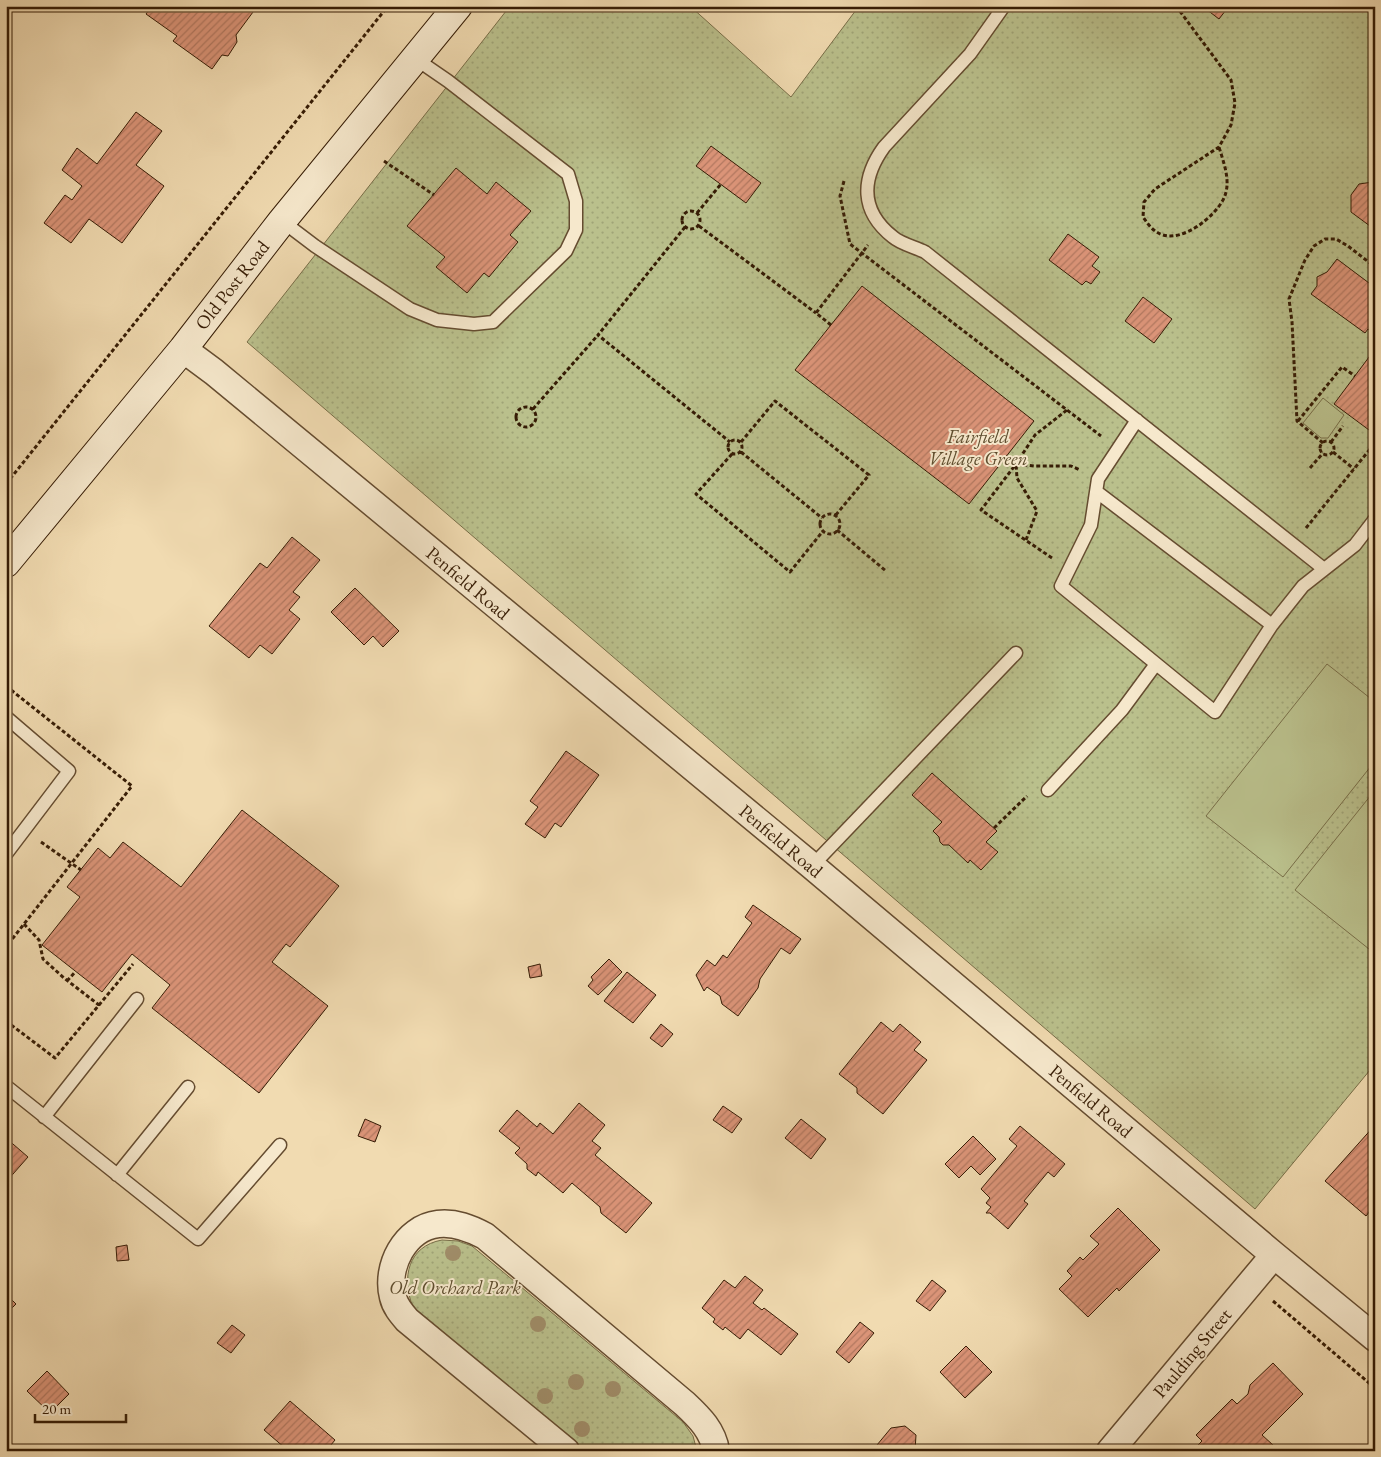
<svg xmlns="http://www.w3.org/2000/svg" width="1381" height="1457" font-family="'EB Garamond',serif">
<defs>
<pattern id="grass-dots" width="8" height="8" patternUnits="userSpaceOnUse" patternTransform="scale(1.25)"><rect width="8" height="8" fill="#bac08c"/><path d="M2 2h.1M6 6h.1" fill="none" stroke="#a0a477" stroke-width="1.8" stroke-linecap="round"/></pattern>
<pattern id="building-hatch" width="6" height="6" patternUnits="userSpaceOnUse" patternTransform="scale(1.25)"><rect width="6" height="6" fill="#db9478"/><path d="M-1 1l2-2M0 6l6-6M5 7l2-2" fill="none" stroke="#b27860"/></pattern>
</defs>
<rect width="100%" height="100%" fill="#f1dbb1"/>
<filter id="stains"><feTurbulence type="fractalNoise" baseFrequency=".004" numOctaves="4"/><feColorMatrix values="0 0 0 0 .2 0 0 0 0 .09 0 0 0 0 .02 0 0 0 .5 -.17"/></filter>
<radialGradient id="worn" r=".72"><stop offset=".6" stop-color="#630" stop-opacity="0"/><stop offset="1" stop-color="#630" stop-opacity=".3"/></radialGradient>
<path fill="url(#grass-dots)" stroke="#786e48" d="M 510,6 L 690,6 L 791,97 L 859,6 L 1375,6 L 1375,1064 L 1255,1209 L 247,342 Z
M 442,1240 L 458,1241 L 472,1246 L 683,1422 L 693,1436 L 697,1451 L 586,1451 L 413,1307 C 401,1278 408,1246 442,1240 Z"/>
<path fill="#bac08c" stroke="#786e48" d="M 1323,398 L 1344,415 L 1328,438 L 1321,438 L 1303,423 Z
M 1327,664 L 1375,702 L 1375,761 L 1283,877 L 1206,816 Z
M 1375,790 L 1375,942 L 1369,949 L 1295,890 Z"/>
<path fill="url(#building-hatch)" stroke="#361c05" d="M 152,6 L 254,6 L 256,8 L 236,35 L 237,42 L 228,56 L 222,55 L 212,69 L 173,41 L 177,36 L 146,14 Z
M 1202,6 L 1229,6 L 1219,19 Z
M 136,112 L 162,131 L 136,165 L 164,186 L 122,243 L 89,219 L 71,243 L 44,223 L 65,195 L 72,200 L 82,186 L 62,170 L 77,148 L 97,164 Z
M 711,146 L 761,183 L 746,203 L 696,166 Z
M 456,168 L 487,194 L 496,182 L 531,211 L 510,235 L 518,242 L 489,277 L 484,273 L 467,293 L 436,267 L 445,257 L 407,226 Z
M 1373,182 L 1375,183 L 1374,229 L 1351,212 L 1351,195 L 1359,184 Z
M 1068,234 L 1099,257 L 1092,266 L 1100,272 L 1091,284 L 1086,281 L 1082,285 L 1049,260 Z
M 1337,259 L 1369,283 L 1375,274 L 1375,334 L 1368,329 L 1365,333 L 1311,294 L 1317,286 L 1317,277 L 1327,272 Z
M 862,286 L 1034,421 L 969,504 L 795,370 Z
M 1143,297 L 1172,319 L 1154,343 L 1125,321 Z
M 1375,349 L 1375,422 L 1369,430 L 1334,404 Z
M 292,537 L 320,560 L 293,592 L 300,597 L 289,610 L 300,619 L 272,654 L 260,645 L 249,658 L 209,626 L 260,563 L 267,568 Z
M 355,588 L 399,631 L 383,647 L 373,636 L 364,645 L 331,612 Z
M 566,751 L 599,775 L 561,827 L 555,823 L 545,838 L 525,824 L 538,807 L 530,801 Z
M 932,773 L 997,831 L 986,842 L 998,852 L 981,870 L 970,860 L 968,863 L 949,845 L 943,845 L 940,842 L 939,837 L 933,831 L 942,822 L 912,795 Z
M 242,810 L 339,886 L 290,947 L 286,944 L 272,962 L 328,1006 L 259,1093 L 152,1008 L 170,985 L 132,954 L 102,992 L 42,945 L 80,897 L 67,887 L 98,848 L 110,858 L 123,842 L 181,887 Z
M 753,905 L 801,939 L 790,954 L 781,948 L 760,979 L 758,988 L 738,1016 L 722,1004 L 720,996 L 707,987 L 704,991 L 696,975 L 707,960 L 715,966 L 723,955 L 727,958 L 752,923 L 745,917 Z
M 609,959 L 622,972 L 598,995 L 588,986 L 593,980 L 591,977 Z
M 540,964 L 542,976 L 530,978 L 528,967 Z
M 627,972 L 656,995 L 633,1023 L 604,1001 Z
M 881,1022 L 893,1032 L 900,1024 L 921,1042 L 914,1050 L 927,1060 L 883,1114 L 857,1093 L 857,1088 L 839,1074 Z
M 661,1024 L 673,1034 L 662,1047 L 650,1038 Z
M 579,1103 L 605,1125 L 592,1141 L 601,1148 L 595,1155 L 652,1203 L 626,1233 L 601,1213 L 600,1207 L 572,1183 L 563,1193 L 538,1172 L 536,1176 L 527,1169 L 527,1164 L 515,1153 L 520,1148 L 499,1131 L 517,1110 L 537,1127 L 540,1123 L 553,1134 Z
M 723,1106 L 742,1119 L 732,1133 L 713,1120 Z
M 365,1119 L 381,1126 L 375,1142 L 358,1136 Z
M 801,1119 L 826,1139 L 811,1159 L 785,1138 Z
M 1375,1125 L 1375,1205 L 1366,1216 L 1325,1181 Z
M 1020,1126 L 1065,1164 L 1054,1177 L 1048,1172 L 1024,1201 L 1028,1204 L 1008,1229 L 990,1213 L 986,1213 L 991,1207 L 986,1203 L 990,1198 L 981,1189 L 1017,1146 L 1009,1139 Z
M 973,1136 L 996,1159 L 980,1175 L 971,1166 L 959,1178 L 945,1164 Z
M 6,1138 L 28,1157 L 6,1182 Z
M 1118,1208 L 1160,1250 L 1119,1291 L 1117,1288 L 1088,1317 L 1059,1289 L 1072,1276 L 1067,1271 L 1080,1257 L 1083,1260 L 1099,1244 L 1090,1236 Z
M 127,1245 L 129,1260 L 117,1261 L 116,1247 Z
M 745,1276 L 763,1290 L 753,1303 L 762,1310 L 764,1308 L 798,1334 L 781,1355 L 748,1329 L 740,1339 L 725,1327 L 723,1330 L 713,1322 L 715,1319 L 702,1308 L 724,1280 L 735,1288 Z
M 932,1280 L 946,1291 L 930,1311 L 916,1301 Z
M 6,1294 L 16,1304 L 6,1314 Z
M 860,1322 L 874,1333 L 849,1363 L 836,1352 Z
M 232,1325 L 245,1335 L 231,1353 L 217,1343 Z
M 966,1346 L 992,1372 L 965,1398 L 940,1372 Z
M 1273,1363 L 1303,1394 L 1262,1435 L 1273,1445 L 1267,1451 L 1192,1451 L 1202,1441 L 1196,1435 L 1232,1399 L 1237,1404 L 1248,1394 L 1250,1385 Z
M 47,1371 L 69,1394 L 50,1413 L 27,1391 Z
M 290,1401 L 335,1440 L 326,1451 L 283,1451 L 285,1448 L 264,1430 Z
M 905,1426 L 916,1435 L 915,1451 L 872,1451 L 891,1428 Z"/>
<g fill="none" stroke-linecap="round" stroke-linejoin="round">
<defs>
<path id="lane" d="M 1004,6 L 970,54 L 884,147 C 861,179 860,211 893,237 C 901,244 915,247 925,252 L 1324,569
M 282,221 L 315,246 L 410,309 L 437,320 L 474,324 L 493,322 L 566,251 L 576,230 L 576,201 L 568,174 L 448,81 L 416,59
M 1137,420 L 1098,479 L 1091,525 L 1061,586 L 1215,712 L 1272,625 L 1303,586 L 1355,545 L 1375,519
M 1097,492 L 1272,625
M 6,717 L 69,771 L 6,854
M 1048,790 L 1122,710 L 1156,664
M 812,866 L 1016,653
M 6,1086 L 198,1239 L 280,1145
M 44,1117 L 137,999
M 117,1175 L 188,1087"/>
<path id="street" d="M 183,349 L 214,372 L 812,866 L 1274,1255 L 1375,1338
M 566,1451 L 407,1320 C 401,1313 395,1306 393,1297 C 385,1267 405,1228 438,1224 C 455,1222 470,1228 485,1236 L 685,1404 C 700,1418 713,1431 716,1451
M 1110,1451 L 1274,1255"/>
<path id="secondary" d="M 6,563 L 183,349 L 282,221 L 458,6"/>
</defs>
<use href="#lane" stroke="#654c30" stroke-width="15"/>
<use href="#street" stroke="#654c30" stroke-width="29"/>
<use href="#secondary" stroke="#361c05" stroke-width="30"/>
<path stroke="#361c05" stroke-width="3" stroke-dasharray="4 2.5" stroke-linecap="butt" d="M 1176,6 L 1231,80 L 1235,103 L 1231,125 L 1219,147 L 1155,189 L 1144,202 L 1143,217 C 1148,224 1153,232 1163,235 C 1184,241 1213,218 1223,200 C 1232,183 1224,164 1219,147
M 384,161 L 434,195
M 844,181 L 840,196 L 850,244 L 1101,436
M682 220a9 9 0 1 1 18 0a9 9 0 1 1-18 0Z
M 697,213 L 721,184
M 699,226 L 816,313
M 685,227 L 598,335 L 730,442
M 831,325 L 816,313 L 868,245
M516 417a10 10 0 1 1 20 0a10 10 0 1 1-20 0Z
M 533,409 L 598,335
M 1298,421 L 1342,367 L 1355,376
M728 447a7 7 0 1 1 14 0a7 7 0 1 1-14 0Z
M1320 448a7 7 0 1 1 14 0a7 7 0 1 1-14 0Z
M 741,442 L 775,401 L 869,475 L 835,516
M 1331,442 L 1343,426
M 1323,443 L 1297,421 L 1292,322 L 1289,299 L 1305,260 L 1314,246 L 1325,239 L 1336,239 L 1348,246 L 1375,267
M 741,452 L 822,518
M 1333,452 L 1354,469
M 732,454 L 696,494 L 790,572 L 823,531
M 1006,456 L 1016,464
M 1310,468 L 1323,453
M 6,484 L 388,6
M820 524a10 10 0 1 1 20 0a10 10 0 1 1-20 0Z
M 1306,528 L 1375,443
M 837,530 L 886,571
M 1026,540 L 1037,511 L 1017,478 L 1016,464 L 1034,466 L 1071,466 L 1080,470
M 1052,558 L 981,510 L 1016,464 L 1035,435 L 1067,410
M 6,686 L 132,786 L 6,947
M 994,828 L 1027,796
M 41,842 L 81,870
M 24,924 L 39,940 L 43,959 L 64,978 L 99,1005
M 67,981 L 75,972
M 6,1021 L 55,1058 L 133,964
M 1273,1301 L 1375,1388"/>
<use href="#lane" stroke="#f6e8cc" stroke-width="12"/>
<use href="#street" stroke="#f6e8cc" stroke-width="26"/>
<use href="#secondary" stroke="#f6e8cc" stroke-width="28"/>
</g>
<g fill="#a08d69">
<circle cx="453" cy="1253" r="8"/>
<circle cx="538" cy="1324" r="8"/>
<circle cx="576" cy="1382" r="8"/>
<circle cx="613" cy="1389" r="8"/>
<circle cx="545" cy="1396" r="8"/>
<circle cx="582" cy="1429" r="8"/>
</g>
<g text-anchor="middle" dominant-baseline="central" stroke-width="4" stroke-linejoin="round" paint-order="stroke">
<g font-size="19" fill="#361c05" stroke="#f6e8cc">
<text transform="translate(232 285) rotate(-52)">Old Post Road</text>
<text transform="translate(468 583) rotate(40)">Penfield Road</text>
<text transform="translate(781 841) rotate(40)">Penfield Road</text>
<text transform="translate(1091 1101) rotate(40)">Penfield Road</text>
<text transform="translate(1192 1353) rotate(-50)">Paulding Street</text>
</g>
<g font-size="19" font-style="italic" fill="#5e4d2e" stroke="#f6e8cc">
<text x="978" y="436">Fairfield<tspan x="978" dy="22">Village Green</tspan></text>
<text x="455" y="1287">Old Orchard Park</text>
</g>
</g>
<rect width="1381" height="1457" fill="none" stroke="#f1dbb1" stroke-width="25"/>
<rect x="8" y="8" width="1366" height="1442" fill="none" stroke="#361c05" stroke-width="2.5"/>
<rect x="12" y="12" width="1356" height="1432" fill="none" stroke="#361c05"/>
<path d="M35 1414v8h91v-8" fill="none" stroke="#361c05" stroke-width="2.5"/>
<text x="42" y="1414" font-size="15" fill="#361c05" stroke="#f6e8cc" stroke-width="4" paint-order="stroke">20 m</text>
<rect width="100%" height="100%" filter="url(#stains)"/>
<rect width="100%" height="100%" fill="url(#worn)"/>
</svg>
